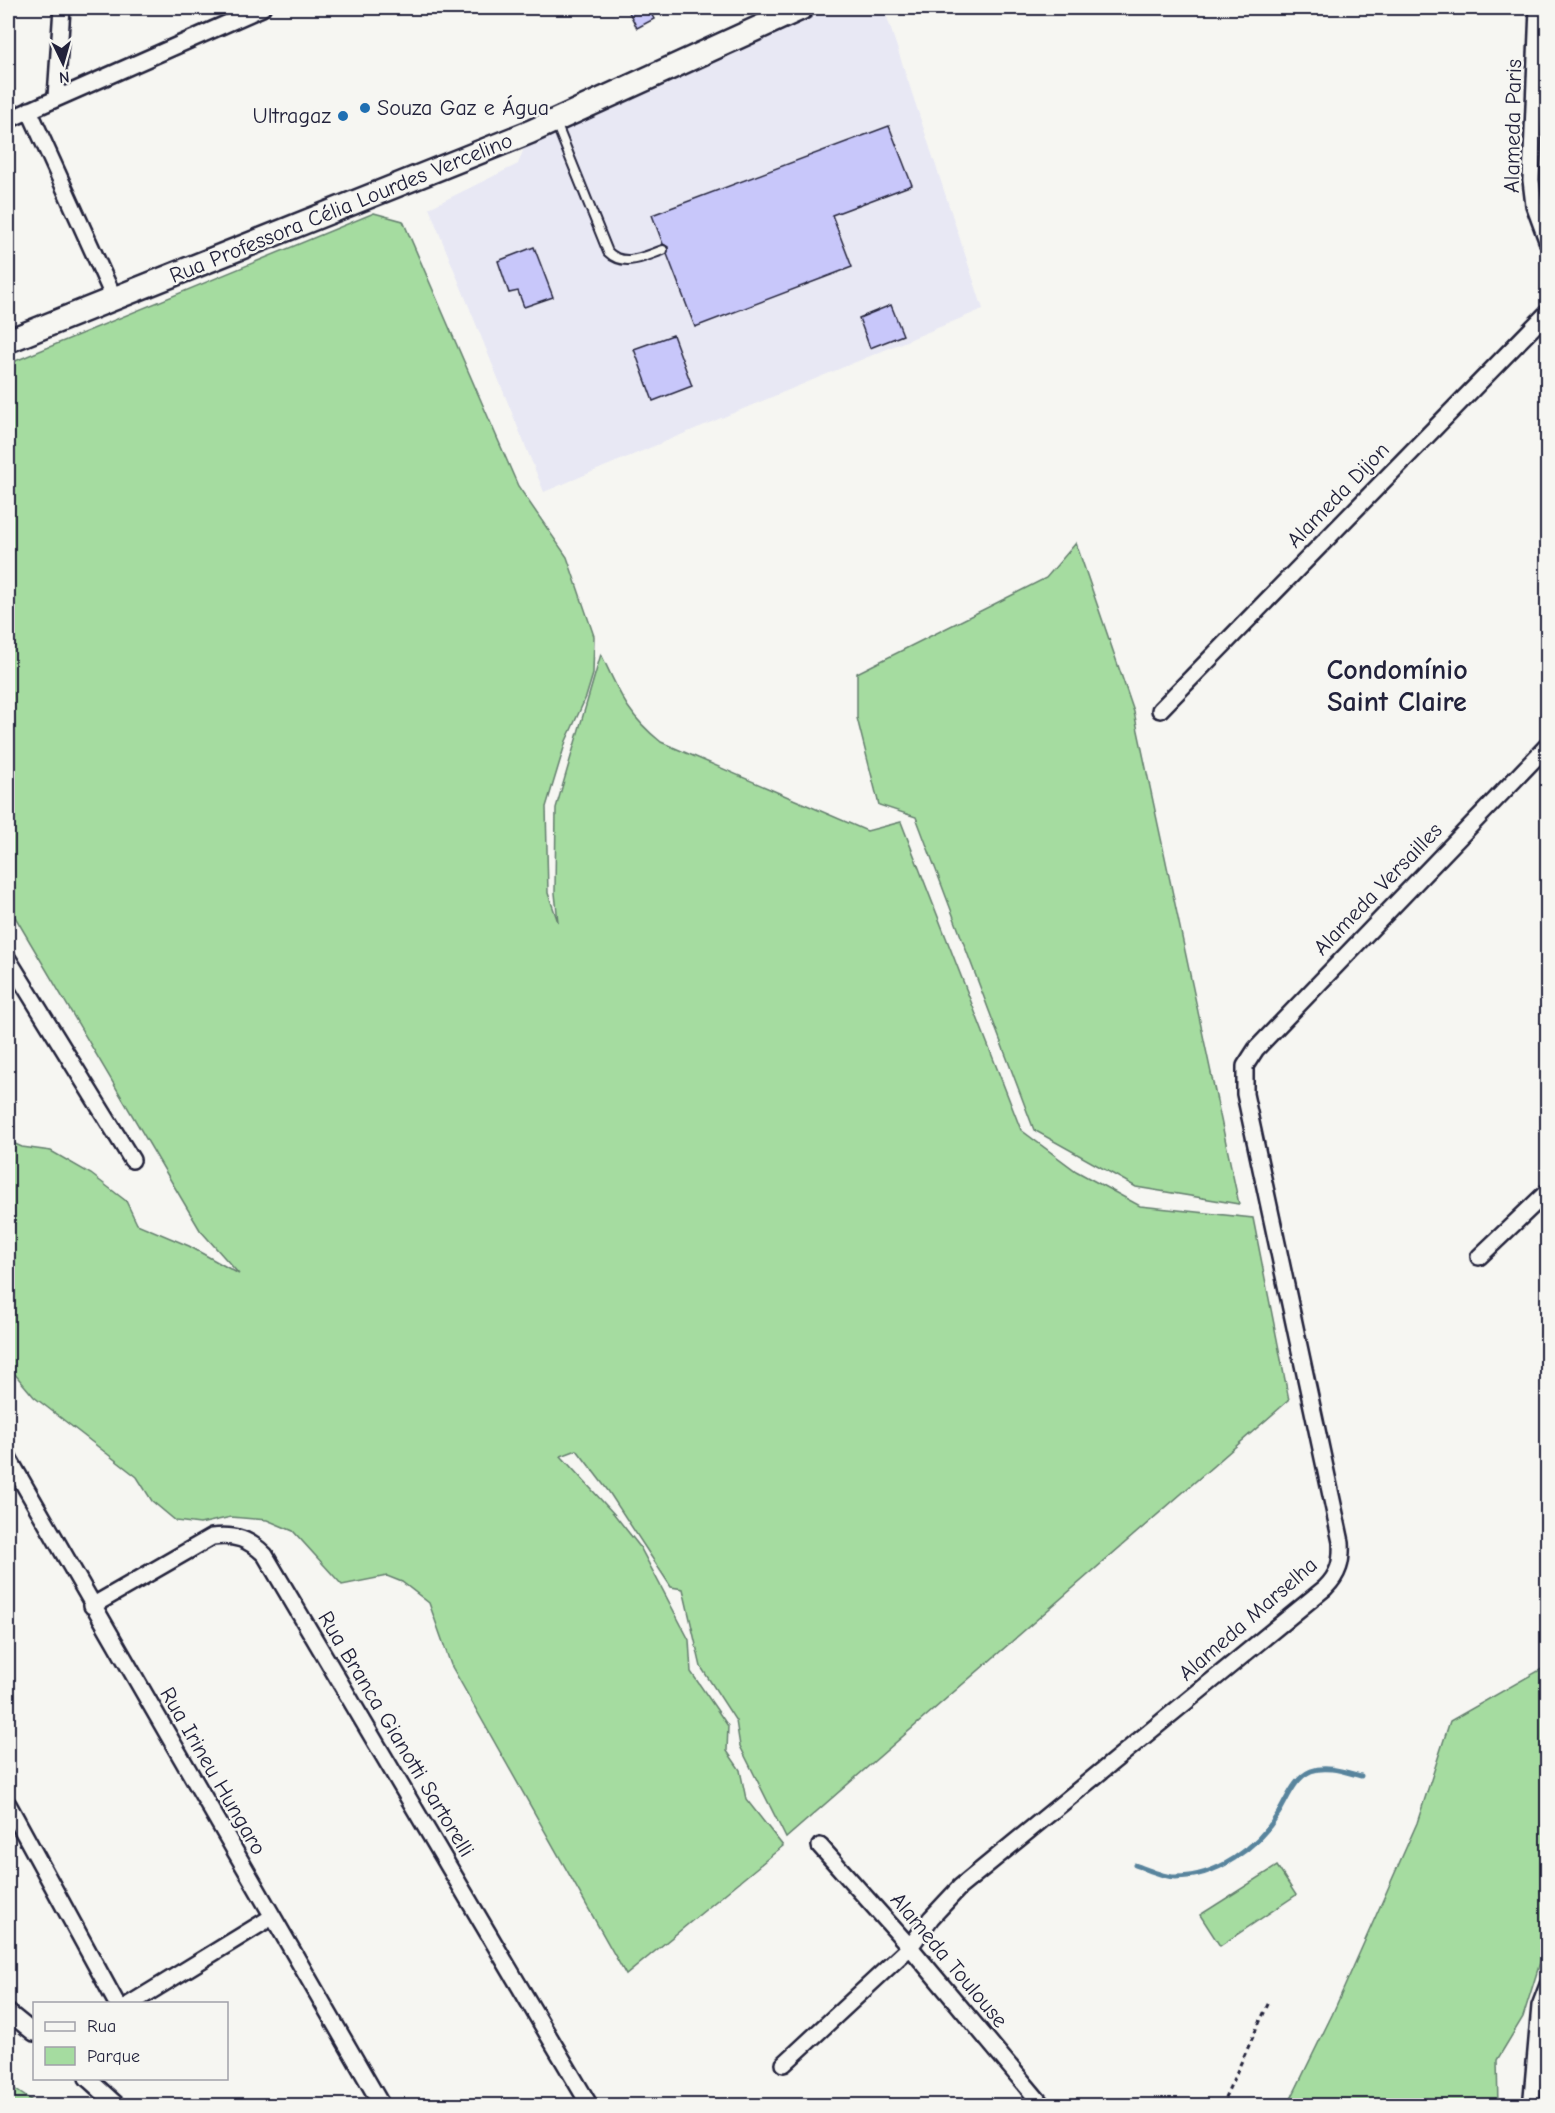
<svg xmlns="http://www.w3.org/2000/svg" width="1555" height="2113" font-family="'Comic Neue',sans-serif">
<rect width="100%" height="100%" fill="#f6f6f2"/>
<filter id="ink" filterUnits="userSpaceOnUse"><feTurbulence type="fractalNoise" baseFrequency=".0167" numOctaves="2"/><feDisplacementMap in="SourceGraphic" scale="12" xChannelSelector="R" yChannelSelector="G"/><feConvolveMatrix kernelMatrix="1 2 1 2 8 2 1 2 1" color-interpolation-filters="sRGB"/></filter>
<g filter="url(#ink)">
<path fill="#e8e8f4" d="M 822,8 L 884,8 L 983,309 L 544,492 L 429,208 L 518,164 L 526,143 Z"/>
<path fill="#a5dca0" stroke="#647f6e" stroke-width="1.5" d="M 374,213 L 403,221 L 518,486 L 567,557 L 594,636 L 593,674 L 586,697 L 566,741 L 546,807 L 548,893 L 558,922 L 555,893 L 556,808 L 601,654 C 619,692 627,715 661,742 L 867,831 L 901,822 L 1021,1130 L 1076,1171 L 1140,1206 L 1253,1218 L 1289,1400 L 786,1838 L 740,1746 L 736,1721 L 701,1667 L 683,1589 L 671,1587 L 609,1492 L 577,1450 L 561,1456 L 614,1514 L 640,1547 L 689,1640 L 691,1672 L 728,1726 L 727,1751 L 740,1770 L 746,1799 L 783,1846 L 626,1975 L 451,1665 L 429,1603 L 402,1582 L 387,1576 L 342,1585 L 293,1531 L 267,1520 L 231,1517 L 200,1524 L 176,1521 L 152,1501 L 137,1477 L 34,1397 L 8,1366 L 8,1141 L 22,1147 L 51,1151 L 91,1174 L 126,1201 L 137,1224 L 189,1246 L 239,1274 L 200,1230 L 8,905 L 8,364 Z
M 1076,543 L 1134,712 L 1239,1204 L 1136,1187 L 1034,1130 L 916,817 L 879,805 L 857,718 L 857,673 L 1046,578 Z
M 1547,1666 L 1548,1912 L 1543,1953 L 1523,2017 L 1497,2060 L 1498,2105 L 1288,2105 L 1332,2015 L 1417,1823 L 1450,1721 Z
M 1277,1866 L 1296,1895 L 1220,1946 L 1200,1915 Z
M 8,2079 L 13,2088 L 38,2105 L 8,2105 Z"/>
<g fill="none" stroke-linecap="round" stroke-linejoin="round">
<path stroke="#59849d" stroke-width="5" d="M 1135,1865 C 1147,1869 1163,1877 1175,1877 C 1217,1877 1257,1848 1278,1814 C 1287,1800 1294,1778 1311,1771 C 1327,1765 1345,1772 1361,1776"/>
</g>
<path fill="#c8c7fa" stroke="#22223b" stroke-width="1.5" d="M 627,8 L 648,8 L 654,19 L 637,28 Z
M 889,126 L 912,185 L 832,215 L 852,267 L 695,327 L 667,254 L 668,247 L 663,244 L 652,215 Z
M 534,247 L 553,297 L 524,307 L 518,291 L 509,293 L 498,261 Z
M 891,305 L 903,335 L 870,348 L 859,318 Z
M 673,335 L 692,386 L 653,401 L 634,349 Z"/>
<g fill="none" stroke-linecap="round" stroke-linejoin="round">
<defs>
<path id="service" d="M 556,123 L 608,252 C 624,268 645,256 663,250"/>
<path id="minor" d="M 1538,8 L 1531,180 L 1534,205 L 1548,243
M 56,97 L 62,8
M 29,110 L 114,298
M 8,120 L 262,8
M 1160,710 L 1548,312
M 8,959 L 132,1160
M 1479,1257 L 1548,1191
M 8,1457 L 382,2106
M 92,1606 L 212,1537 C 235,1534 249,1539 265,1555 L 590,2106
M 8,1804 L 117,2004
M 820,1846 L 910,1947 L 1043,2106
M 130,2004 L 272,1917
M 8,2012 L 34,2033
M 784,2064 L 910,1947 L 931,1918 L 960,1887 L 1325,1588 C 1339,1574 1342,1562 1341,1542 L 1245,1094 L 1245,1066 L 1256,1049 L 1548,745
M 87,2078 L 118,2106
M 1534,2106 L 1532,2097 L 1540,2006 L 1548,1985"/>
<path id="secondary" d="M 8,341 L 530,132 L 802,8"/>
</defs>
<use href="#service" stroke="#22223b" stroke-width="12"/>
<use href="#minor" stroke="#22223b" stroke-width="20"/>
<use href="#secondary" stroke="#22223b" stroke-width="27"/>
<path stroke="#22223b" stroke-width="3" stroke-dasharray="4.5 4.5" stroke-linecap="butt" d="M 1221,2106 L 1269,2002"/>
<use href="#service" stroke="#f6f6f2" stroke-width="8"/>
<use href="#minor" stroke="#f6f6f2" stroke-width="15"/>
<use href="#secondary" stroke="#f6f6f2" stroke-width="22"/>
</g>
</g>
<g fill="#1f6fb2" stroke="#f6f6f2" stroke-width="2">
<circle cx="365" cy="108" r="6"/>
<circle cx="343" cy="116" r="6"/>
</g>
<g text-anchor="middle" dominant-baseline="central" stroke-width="5" stroke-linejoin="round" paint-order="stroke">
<g font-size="22" fill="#22223b" stroke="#f6f6f2" text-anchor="start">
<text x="377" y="108">Souza Gaz e Água</text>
<text x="331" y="116" text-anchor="end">Ultragaz</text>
</g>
<g font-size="22" fill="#22223b" stroke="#f6f6f2">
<text transform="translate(1513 126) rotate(-89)">Alameda Paris</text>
<text transform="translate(341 208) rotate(-22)">Rua Professora Célia Lourdes Vercelino</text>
<text transform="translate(1338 495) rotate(-46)">Alameda Dijon</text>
<text transform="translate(1378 889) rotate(-46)">Alameda Versailles</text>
<text transform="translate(1248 1619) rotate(-41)">Alameda Marselha</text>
<text transform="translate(396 1734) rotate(59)">Rua Branca Gianotti Sartorelli</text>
<text transform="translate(213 1771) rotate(60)">Rua Irineu Hungaro</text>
<text transform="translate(949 1960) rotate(50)">Alameda Toulouse</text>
</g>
<g font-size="28" font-weight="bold" fill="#22223b" stroke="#f6f6f2">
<text x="1397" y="670">Condomínio<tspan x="1397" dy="32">Saint Claire</tspan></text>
</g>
</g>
<rect width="1555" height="2113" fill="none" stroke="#f6f6f2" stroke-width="30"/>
<rect x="15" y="15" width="1525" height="2083" fill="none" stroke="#22223b" stroke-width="2" filter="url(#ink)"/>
<rect x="33" y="2002" width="195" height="78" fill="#f6f6f2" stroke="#a1a1a9" stroke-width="1.5"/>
<rect x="45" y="2022" width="30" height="9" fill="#f6f6f2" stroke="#a1a1a9" stroke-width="1.5"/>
<text x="87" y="2032" font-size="18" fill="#22223b">Rua</text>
<rect x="45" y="2047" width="30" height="18" fill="#a5dca0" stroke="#a1a1a9" stroke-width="1.5"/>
<text x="87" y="2062" font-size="18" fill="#22223b">Parque</text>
<g transform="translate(63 63) rotate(175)" stroke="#f6f6f2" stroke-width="4.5" paint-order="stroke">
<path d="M0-4.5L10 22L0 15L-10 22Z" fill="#22223b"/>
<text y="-9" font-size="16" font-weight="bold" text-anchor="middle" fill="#22223b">N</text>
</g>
</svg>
